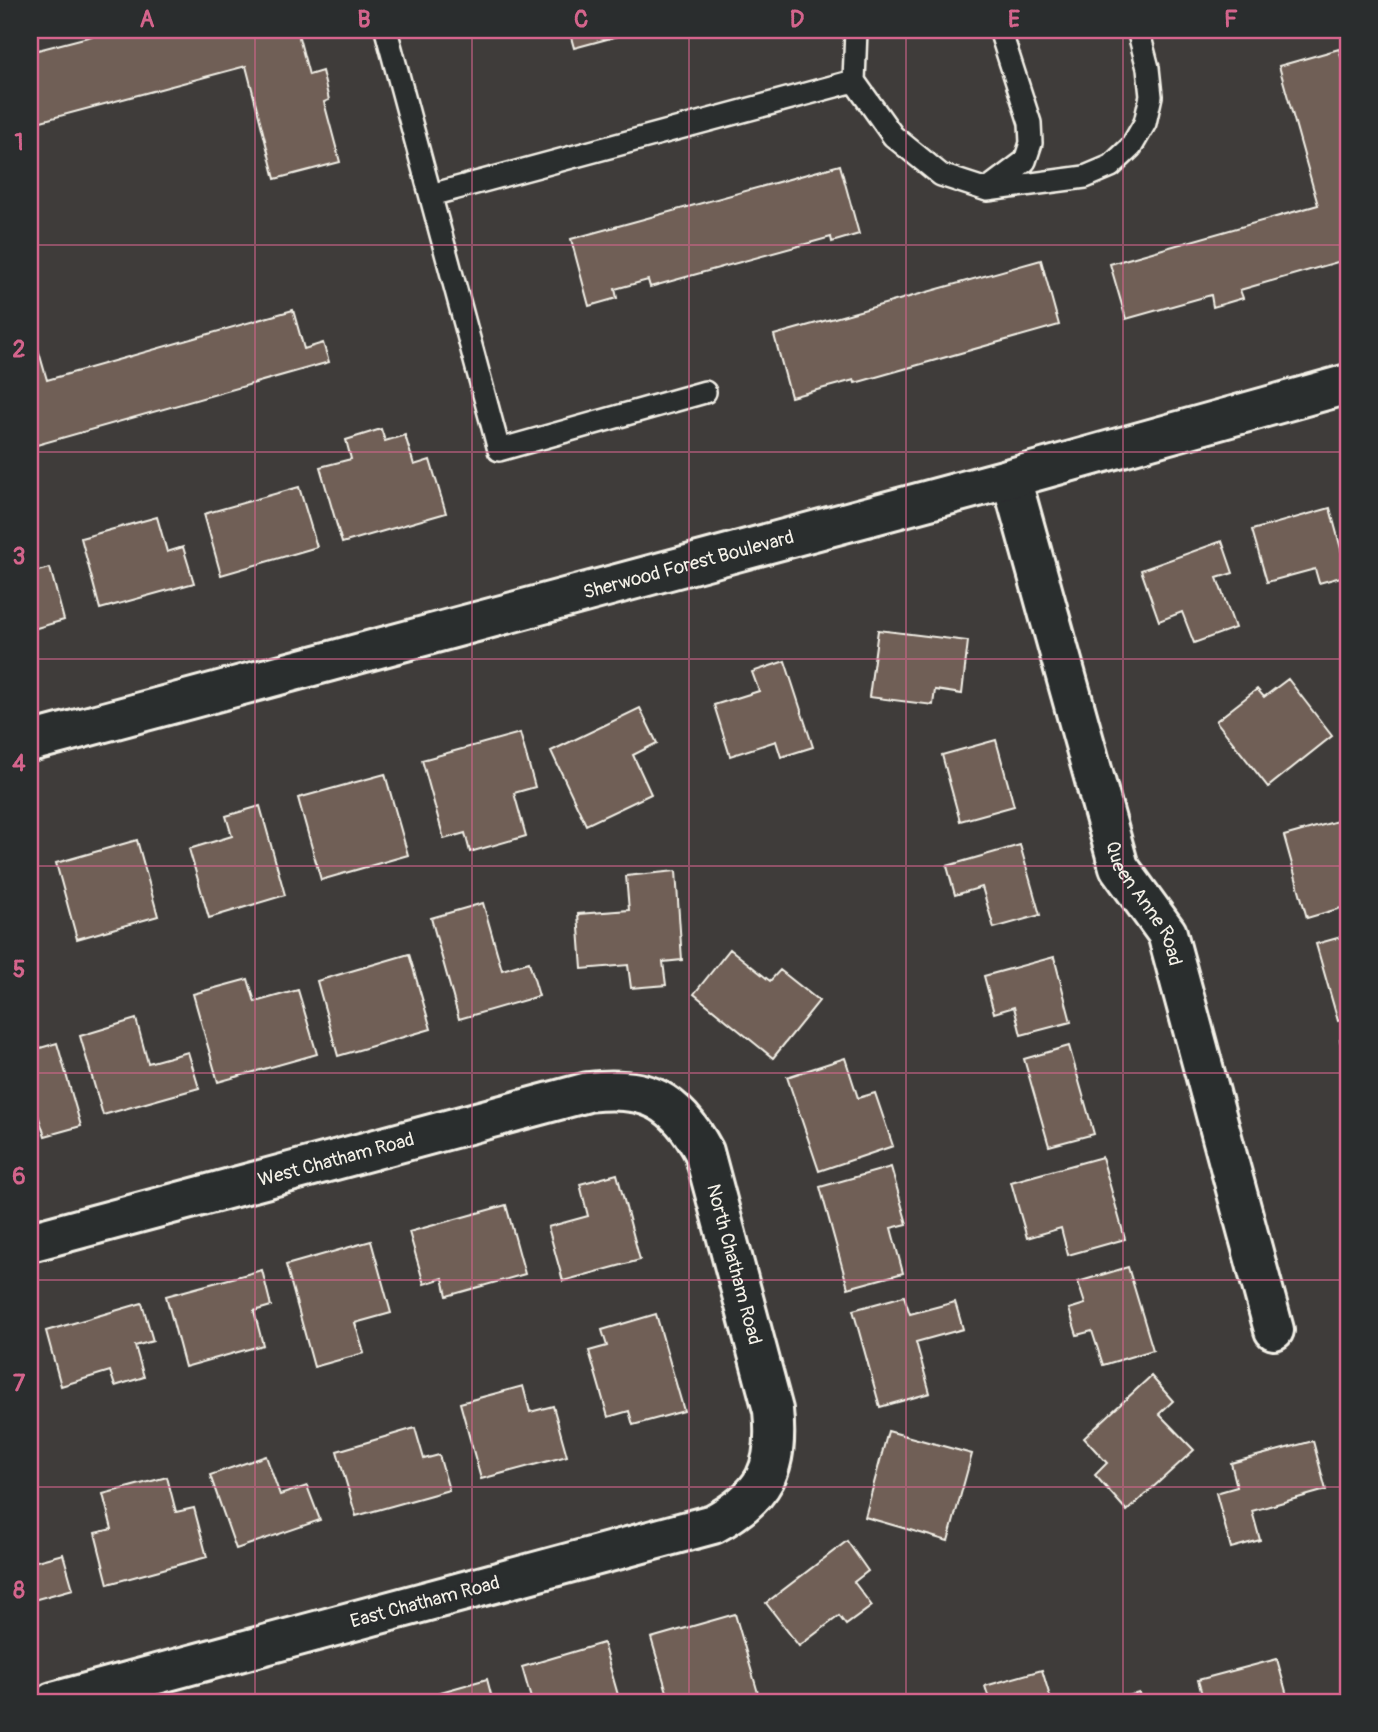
<svg xmlns="http://www.w3.org/2000/svg" width="1378" height="1732" font-family="Pangolin,sans-serif">
<rect width="100%" height="100%" fill="#3f3c3a"/>
<filter id="ink" filterUnits="userSpaceOnUse"><feTurbulence type="fractalNoise" baseFrequency=".0143" numOctaves="2"/><feDisplacementMap in="SourceGraphic" scale="14" xChannelSelector="R" yChannelSelector="G"/><feConvolveMatrix kernelMatrix="1 2 1 2 8 2 1 2 1" color-interpolation-filters="sRGB"/></filter>
<g filter="url(#ink)">
<path fill="#6f5f56" stroke="#f4f1e8" stroke-width="2" d="M 115,30 L 297,30 L 309,75 L 322,71 L 329,100 L 324,102 L 340,162 L 275,179 L 246,66 L 30,124 L 30,52 Z
M 569,30 L 632,30 L 633,32 L 574,48 Z
M 1339,49 L 1348,80 L 1348,259 L 1240,290 L 1243,298 L 1213,307 L 1211,295 L 1126,319 L 1110,264 L 1318,205 L 1279,66 Z
M 840,165 L 859,234 L 832,242 L 831,237 L 650,287 L 648,280 L 615,289 L 617,298 L 589,306 L 571,239 Z
M 1041,260 L 1059,325 L 855,383 L 854,380 L 791,397 L 774,335 Z
M 293,310 L 304,349 L 323,343 L 329,362 L 30,447 L 30,321 L 47,380 Z
M 381,429 L 385,441 L 405,435 L 414,465 L 430,460 L 446,513 L 342,543 L 320,467 L 351,459 L 346,440 Z
M 299,487 L 317,547 L 221,575 L 204,514 Z
M 1330,508 L 1348,575 L 1319,583 L 1315,569 L 1267,582 L 1252,530 Z
M 157,517 L 167,552 L 183,547 L 194,583 L 100,609 L 81,538 Z
M 1222,541 L 1233,573 L 1217,578 L 1235,628 L 1194,643 L 1182,612 L 1159,621 L 1141,570 Z
M 50,568 L 64,620 L 30,630 L 30,573 Z
M 878,630 L 968,641 L 962,694 L 935,690 L 933,705 L 869,697 Z
M 785,661 L 813,747 L 781,757 L 776,741 L 730,756 L 714,705 L 759,691 L 752,672 Z
M 1288,679 L 1332,736 L 1268,787 L 1216,721 L 1257,689 L 1264,697 Z
M 640,708 L 657,743 L 633,755 L 651,794 L 586,825 L 551,751 Z
M 520,733 L 535,787 L 514,793 L 526,836 L 470,852 L 465,833 L 444,839 L 422,760 Z
M 996,740 L 1014,806 L 960,821 L 942,755 Z
M 385,774 L 408,855 L 321,880 L 298,798 Z
M 260,806 L 285,895 L 209,918 L 189,849 L 232,836 L 226,816 Z
M 1348,818 L 1348,906 L 1307,918 L 1284,836 Z
M 137,840 L 158,916 L 77,939 L 56,863 Z
M 1020,845 L 1040,915 L 994,928 L 982,887 L 955,895 L 947,866 Z
M 676,871 L 682,960 L 663,962 L 666,985 L 631,988 L 628,965 L 582,969 L 578,914 L 629,910 L 626,876 Z
M 483,903 L 502,970 L 529,962 L 539,996 L 459,1019 L 431,918 Z
M 1348,935 L 1348,1018 L 1338,1021 L 1316,944 Z
M 730,949 L 770,981 L 780,970 L 819,1001 L 773,1058 L 694,994 Z
M 409,954 L 431,1029 L 338,1056 L 317,981 Z
M 1054,957 L 1071,1022 L 1021,1035 L 1014,1007 L 994,1013 L 984,976 Z
M 248,979 L 255,1002 L 298,990 L 317,1054 L 218,1082 L 193,994 Z
M 136,1019 L 148,1063 L 188,1052 L 199,1088 L 103,1115 L 80,1036 Z
M 1348,1038 L 1348,1069 L 1340,1040 Z
M 57,1043 L 81,1126 L 45,1136 L 38,1115 L 30,1117 L 30,1051 Z
M 1069,1046 L 1094,1134 L 1049,1146 L 1024,1059 Z
M 845,1058 L 858,1098 L 875,1093 L 893,1146 L 819,1171 L 787,1077 Z
M 1102,1157 L 1125,1239 L 1068,1255 L 1061,1228 L 1027,1238 L 1011,1182 Z
M 891,1167 L 907,1224 L 891,1228 L 903,1273 L 848,1288 L 820,1187 Z
M 617,1174 L 640,1260 L 563,1281 L 548,1227 L 588,1216 L 580,1184 Z
M 506,1205 L 525,1274 L 447,1296 L 443,1278 L 424,1284 L 409,1232 Z
M 371,1241 L 391,1313 L 355,1323 L 364,1353 L 314,1367 L 286,1265 Z
M 1128,1267 L 1153,1350 L 1103,1365 L 1092,1331 L 1077,1335 L 1069,1309 L 1085,1304 L 1078,1282 Z
M 262,1270 L 271,1306 L 254,1311 L 263,1345 L 185,1367 L 166,1296 Z
M 904,1296 L 910,1314 L 955,1302 L 963,1329 L 916,1342 L 930,1393 L 880,1407 L 853,1310 Z
M 142,1303 L 153,1341 L 135,1346 L 144,1377 L 115,1386 L 110,1371 L 61,1386 L 46,1331 Z
M 656,1314 L 684,1411 L 633,1425 L 629,1411 L 608,1417 L 589,1351 L 607,1346 L 602,1330 Z
M 1151,1376 L 1173,1401 L 1159,1414 L 1194,1450 L 1127,1511 L 1095,1475 L 1107,1463 L 1084,1438 Z
M 523,1386 L 530,1412 L 553,1406 L 567,1456 L 481,1479 L 460,1403 Z
M 415,1428 L 424,1459 L 439,1455 L 449,1490 L 356,1516 L 337,1451 Z
M 888,1431 L 972,1454 L 948,1541 L 865,1517 Z
M 1313,1441 L 1326,1490 L 1252,1511 L 1260,1540 L 1231,1548 L 1216,1493 L 1237,1487 L 1231,1463 Z
M 266,1456 L 280,1495 L 307,1486 L 320,1520 L 236,1549 L 210,1475 Z
M 167,1477 L 176,1512 L 194,1508 L 207,1557 L 108,1584 L 95,1533 L 112,1529 L 103,1494 Z
M 847,1541 L 868,1571 L 854,1582 L 872,1606 L 846,1625 L 839,1616 L 799,1646 L 766,1603 Z
M 30,1550 L 33,1562 L 63,1554 L 73,1589 L 30,1601 Z
M 735,1614 L 758,1693 L 726,1702 L 670,1702 L 651,1638 Z
M 603,1643 L 620,1702 L 532,1702 L 522,1667 Z
M 1277,1659 L 1288,1699 L 1305,1695 L 1307,1702 L 1204,1702 L 1198,1680 Z
M 1042,1670 L 1051,1700 L 1044,1702 L 990,1702 L 985,1686 Z
M 487,1679 L 493,1702 L 405,1702 Z
M 1139,1693 L 1142,1702 L 1106,1702 Z"/>
<g fill="none" stroke-linecap="round" stroke-linejoin="round">
<defs>
<path id="lane" d="M 386,30 L 499,450 L 705,392
M 854,81 L 893,136 L 941,175 L 987,190 L 1085,177 L 1111,166 L 1131,147 L 1145,123 L 1151,96 L 1148,68 L 1138,30
M 989,188 L 1025,161 L 1031,143 L 1030,123 L 1000,30
M 431,195 L 854,81 L 856,30"/>
<g id="street">
<path id="s1" d="M 1011,478 L 1119,867 L 1167,933 L 1274,1330"/>
<path id="s2" d="M 30,1242 L 588,1092 C 647,1085 676,1100 704,1152 L 773,1410 C 779,1469 765,1496 713,1524 L 53,1702"/>
</g>
<g id="secondary">
<path id="s3" d="M 30,742 L 1011,478 L 1348,384"/>
</g>
</defs>
<use href="#lane" stroke="#f4f1e8" stroke-width="26"/>
<use href="#street" stroke="#f4f1e8" stroke-width="44"/>
<use href="#secondary" stroke="#f4f1e8" stroke-width="44"/>
<use href="#lane" stroke="#2a2d2e" stroke-width="21"/>
<use href="#street" stroke="#2a2d2e" stroke-width="38"/>
<use href="#secondary" stroke="#2a2d2e" stroke-width="38"/>
</g>
</g>
<path fill="none" stroke="#d4648c" stroke-width="2" stroke-opacity="0.55" d="M 255,30 L 255,1702M 472,30 L 472,1702M 689,30 L 689,1702M 906,30 L 906,1702M 1123,30 L 1123,1702M 30,245 L 1348,245M 30,452 L 1348,452M 30,659 L 1348,659M 30,866 L 1348,866M 30,1073 L 1348,1073M 30,1280 L 1348,1280M 30,1487 L 1348,1487"/>
<g text-anchor="middle" dominant-baseline="central" stroke-width="6" stroke-linejoin="round" paint-order="stroke">
<g font-size="19" fill="#f4f1e8" stroke="#2a2d2e">
<text stroke="none"><textPath href="#s3" startOffset="682">Sherwood Forest Boulevard</textPath></text>
<text stroke="none"><textPath href="#s1" startOffset="448">Queen Anne Road</textPath></text>
<text stroke="none"><textPath href="#s2" startOffset="317">West Chatham Road</textPath></text>
<text stroke="none"><textPath href="#s2" startOffset="836">North Chatham Road</textPath></text>
<text transform="translate(425 1602) rotate(-15)">East Chatham Road</text>
</g>
</g>
<rect width="1378" height="1732" fill="none" stroke="#2a2d2e" stroke-width="77"/>
<rect x="38" y="38" width="1302" height="1656" fill="none" stroke="#d4648c" stroke-width="2.5"/>
<g font-size="23" text-anchor="middle" font-weight="bold" fill="#d4648c">
<text x="147" y="27">A</text>
<text x="364" y="27">B</text>
<text x="581" y="27">C</text>
<text x="797" y="27">D</text>
<text x="1014" y="27">E</text>
<text x="1231" y="27">F</text>
<text x="19" y="150">1</text>
<text x="19" y="357">2</text>
<text x="19" y="564">3</text>
<text x="19" y="771">4</text>
<text x="19" y="977">5</text>
<text x="19" y="1184">6</text>
<text x="19" y="1391">7</text>
<text x="19" y="1598">8</text>
</g>
</svg>
